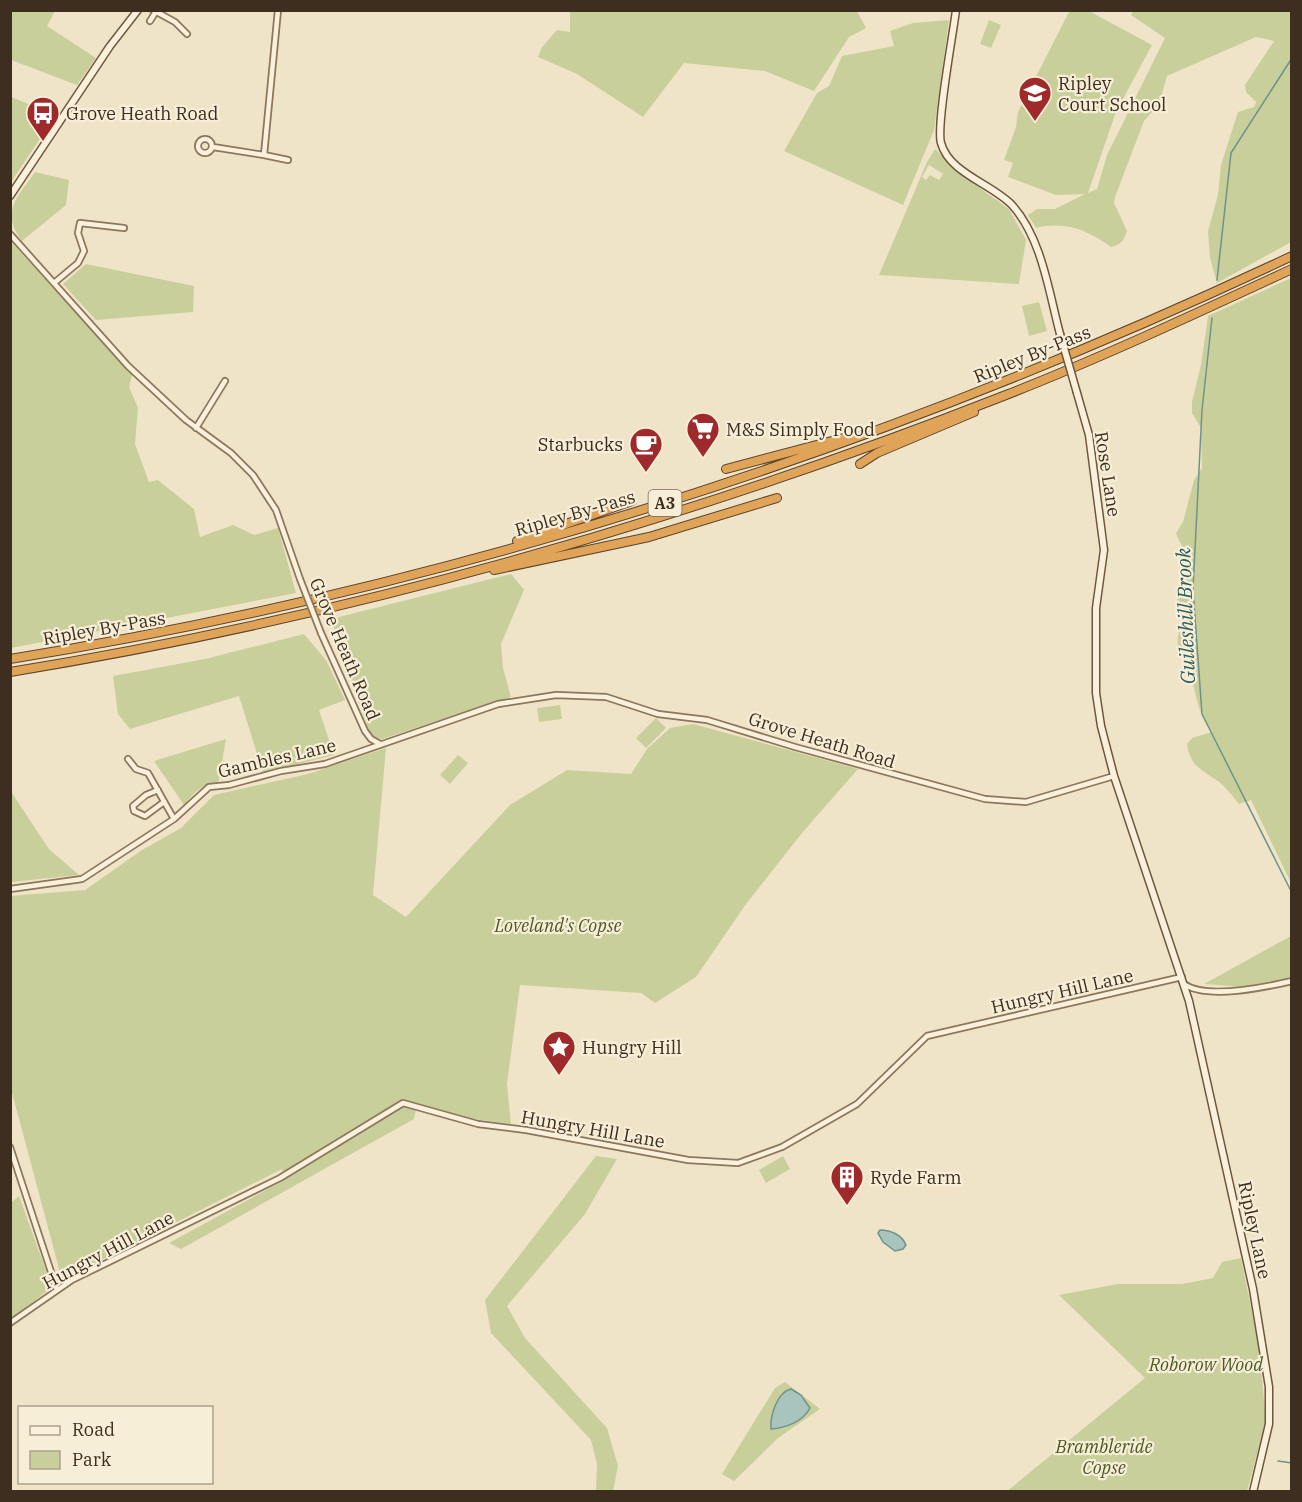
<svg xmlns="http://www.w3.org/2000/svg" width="1302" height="1502" font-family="'IBM Plex Serif',serif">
<rect width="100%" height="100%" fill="#f0e4c8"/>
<path fill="#c9cf9b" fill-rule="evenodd" d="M 1070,10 L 1089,11 L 1152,45 L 1116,112 L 1088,193 L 1097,189 L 1107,155 L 1165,38 L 1131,15 L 1133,11 L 1291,11 L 1291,242 L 1217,283 L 1210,258 L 1208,231 L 1218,195 L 1221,165 L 1238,112 L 1254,107 L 1256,102 L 1246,92 L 1245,85 L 1274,41 L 1256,37 L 1167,76 L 1159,104 L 1144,121 L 1115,197 L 1114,203 L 1127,231 C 1124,240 1121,245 1111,247 C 1087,230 1066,221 1036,228 L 1028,215 L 1037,209 L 1055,209 L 1085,194 L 1056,195 L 1008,177 L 1013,163 L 1004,160 L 1016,127 L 1018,112 Z
M 10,11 L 55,11 L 47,26 L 96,58 L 77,85 L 11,60 Z
M 570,11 L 857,11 L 866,28 L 849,37 L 814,91 L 765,71 L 684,63 L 643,117 L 577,74 L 538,57 L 542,47 L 557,30 L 570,32 Z
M 949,20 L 934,130 L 903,205 L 784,151 L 817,93 L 829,86 L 842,56 L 894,46 L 890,31 L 913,23 Z
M 989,20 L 1001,25 L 991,48 L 980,44 Z
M 11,97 L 56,115 L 11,182 Z
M 935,149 L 963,176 L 1009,209 L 1026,240 L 1019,284 L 879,275 L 927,162 ZM 929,165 L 943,174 L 939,180 L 930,175 L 926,180 L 922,177 Z
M 35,172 L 69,180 L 66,205 L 22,241 C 0,212 17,198 35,172 Z
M 11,242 L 132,375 L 129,387 L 138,408 L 135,444 L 149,482 L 158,480 L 194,509 L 200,537 L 233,525 L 254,535 L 278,528 L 296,593 L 11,648 Z
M 86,264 L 194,286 L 193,312 L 96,320 L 63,284 Z
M 1291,278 L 1292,279 L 1291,883 L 1251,800 L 1239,804 C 1233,797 1227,788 1219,782 C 1203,770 1190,767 1187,744 L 1192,738 L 1212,732 C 1196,713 1197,691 1188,668 C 1185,661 1180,654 1178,647 C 1175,627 1192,615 1177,599 C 1177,583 1188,571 1186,556 C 1185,548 1178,541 1176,533 L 1183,522 L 1194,480 L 1202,468 L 1201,428 L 1192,413 L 1192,402 L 1201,365 L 1208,316 Z
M 1039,302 L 1047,331 L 1029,336 L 1022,306 Z
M 511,574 L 524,590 L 501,644 L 503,668 L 511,697 L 382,739 L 375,738 L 369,732 L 331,619 Z
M 304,634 L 326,660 L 345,700 L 319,710 L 334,755 L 263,773 L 239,696 L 130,729 L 118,714 L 113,676 L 205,659 Z
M 560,705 L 562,719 L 539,722 L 537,708 Z
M 656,718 L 666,728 L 646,748 L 636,738 Z
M 693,724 L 858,769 L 802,833 L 746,904 L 696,977 L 655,1003 L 641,993 L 520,985 L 507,1084 L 511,1124 L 474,1119 L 417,1103 L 414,1119 L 181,1249 L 169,1243 L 286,1179 L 282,1169 L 62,1280 L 11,1089 L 10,896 L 85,890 L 142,850 L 181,828 L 214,795 L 308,774 L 386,748 L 373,895 L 406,917 L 510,805 L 567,770 L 631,774 L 647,749 L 670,728 Z
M 226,739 L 218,785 C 201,783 194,793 184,805 L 154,761 Z
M 458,755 L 468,763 L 450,784 L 440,775 Z
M 10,790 L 49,849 L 79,875 L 11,882 Z
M 1291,936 L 1291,977 L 1244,987 L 1204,984 Z
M 596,1156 L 617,1159 L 585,1214 L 507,1306 L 525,1338 L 607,1428 L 618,1466 L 613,1491 L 596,1491 L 597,1464 L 591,1440 L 491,1333 L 485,1300 Z
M 783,1156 L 790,1169 L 766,1183 L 759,1170 Z
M 19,1196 L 52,1287 L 11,1319 L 11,1203 Z
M 1241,1258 L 1259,1346 L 1266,1422 L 1247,1491 L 1006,1492 L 1145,1378 L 1059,1295 L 1118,1284 L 1182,1284 L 1213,1278 L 1222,1262 Z
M 785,1382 L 820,1409 L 778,1438 L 734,1481 L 722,1474 L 775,1388 Z"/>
<path fill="#a9c4bc" stroke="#6f938a" stroke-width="1.5" d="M 880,1230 C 891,1230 902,1235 906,1245 L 903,1249 L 895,1251 L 883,1242 L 878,1233 Z
M 791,1389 L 801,1395 L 810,1408 C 803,1422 785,1428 771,1429 C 770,1416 777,1392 791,1389 Z"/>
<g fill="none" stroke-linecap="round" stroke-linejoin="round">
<path stroke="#6f938a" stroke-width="1.5" d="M 1217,280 L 1231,153 L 1292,58
M 1212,318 L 1202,410 L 1193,589 L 1202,714 L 1292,893
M 1278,1461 L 1292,1463"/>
<defs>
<path id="street" d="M 153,10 L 175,22 L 187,34
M 150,21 L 155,13
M198 146a7 7 0 1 1 14 0a7 7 0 1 1-14 0Z
M 213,147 L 264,155 L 278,10
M 264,155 L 288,160
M 10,234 L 128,366 L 186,420 L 231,453 L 253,475 L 276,510 L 300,579
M 54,283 L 78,263 L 84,251 L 78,233 L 80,223 L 124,228
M 196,428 L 225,381
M 321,633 L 365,731 L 371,739 L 380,744
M 128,759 L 136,769 L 148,773 L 174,819
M 158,790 L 146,795 L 133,806 L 134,811 L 145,816 L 164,802
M 10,889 L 82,879 L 174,819 L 209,787 L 229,785 L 281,771 L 325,764 L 498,704 L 556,695 L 606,697 L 658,714 L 707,720 L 795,747 L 985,799 L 1026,802 L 1114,776
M 1184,984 C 1207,1000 1266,987 1292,981
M 10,1147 L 57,1290
M 10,1323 L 72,1280 L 280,1178 L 403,1103 L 478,1124 L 526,1130 L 688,1160 L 738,1163 L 782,1147 L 857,1104 L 927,1036 L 1182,977"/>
<path id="secondary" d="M 956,10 C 953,35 936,125 941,143 C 949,173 992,184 1012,205 C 1042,238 1049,293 1060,334
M 10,196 L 110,46 L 138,10
M 1077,393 L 1089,435 L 1104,550 L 1096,608 L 1096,693 L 1101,726 L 1114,776 L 1189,1001 L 1253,1289 L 1269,1387 L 1269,1424 L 1253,1492"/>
<path id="highway" d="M 860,464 L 877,453 L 974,412
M 726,469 L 843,438
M 517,541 L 632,501
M 494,570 L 649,537 L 777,498
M 10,659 C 454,587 885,448 1292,256
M 10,672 C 352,616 685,521 1006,395 C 1103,357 1197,313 1292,269"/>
</defs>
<use href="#street" stroke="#8d765c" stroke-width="8"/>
<use href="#secondary" stroke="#6f573f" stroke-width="9"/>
<use href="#highway" stroke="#5b4430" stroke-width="10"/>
<use href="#street" stroke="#faf1dc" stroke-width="4.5"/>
<use href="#secondary" stroke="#faf1dc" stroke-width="6"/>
<use href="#highway" stroke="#e0a458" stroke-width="8"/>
<defs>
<path id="street-bridge" d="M 300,579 L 321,633"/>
<path id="secondary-bridge" d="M 1060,334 L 1077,393"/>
</defs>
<use href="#street-bridge" stroke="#8d765c" stroke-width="8" stroke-linecap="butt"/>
<use href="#secondary-bridge" stroke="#6f573f" stroke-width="9" stroke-linecap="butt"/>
<use href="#street-bridge" stroke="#faf1dc" stroke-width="4.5"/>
<use href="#secondary-bridge" stroke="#faf1dc" stroke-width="6"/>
</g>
<defs>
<symbol id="school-pin" viewBox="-11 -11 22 30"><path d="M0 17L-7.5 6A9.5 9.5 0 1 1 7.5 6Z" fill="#9e2a2b" stroke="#f7eed8"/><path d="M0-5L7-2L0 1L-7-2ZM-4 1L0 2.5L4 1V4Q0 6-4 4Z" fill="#fff"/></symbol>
<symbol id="bus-pin" viewBox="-11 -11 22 30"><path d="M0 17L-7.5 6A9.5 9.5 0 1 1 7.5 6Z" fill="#9e2a2b" stroke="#f7eed8"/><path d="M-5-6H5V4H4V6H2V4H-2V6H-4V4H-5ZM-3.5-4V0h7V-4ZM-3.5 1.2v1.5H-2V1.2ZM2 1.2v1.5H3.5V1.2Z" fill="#fff"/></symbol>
<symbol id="supermarket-pin" viewBox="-11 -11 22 30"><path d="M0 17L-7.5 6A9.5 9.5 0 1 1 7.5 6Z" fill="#9e2a2b" stroke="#f7eed8"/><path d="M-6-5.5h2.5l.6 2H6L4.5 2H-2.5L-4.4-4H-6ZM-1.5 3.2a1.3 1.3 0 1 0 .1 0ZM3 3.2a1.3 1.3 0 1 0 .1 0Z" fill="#fff"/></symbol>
<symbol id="cafe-pin" viewBox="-11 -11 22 30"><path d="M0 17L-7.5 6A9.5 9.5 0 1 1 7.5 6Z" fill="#9e2a2b" stroke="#f7eed8"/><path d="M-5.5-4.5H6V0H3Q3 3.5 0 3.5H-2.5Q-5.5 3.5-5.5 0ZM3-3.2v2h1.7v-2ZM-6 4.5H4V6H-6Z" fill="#fff"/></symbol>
<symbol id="sight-pin" viewBox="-11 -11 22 30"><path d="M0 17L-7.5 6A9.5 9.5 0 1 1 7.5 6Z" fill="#9e2a2b" stroke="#f7eed8"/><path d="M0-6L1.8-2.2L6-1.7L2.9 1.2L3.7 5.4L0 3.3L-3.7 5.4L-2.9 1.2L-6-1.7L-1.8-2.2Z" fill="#fff"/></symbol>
<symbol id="building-pin" viewBox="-11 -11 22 30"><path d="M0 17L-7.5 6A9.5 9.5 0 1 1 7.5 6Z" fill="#9e2a2b" stroke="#f7eed8"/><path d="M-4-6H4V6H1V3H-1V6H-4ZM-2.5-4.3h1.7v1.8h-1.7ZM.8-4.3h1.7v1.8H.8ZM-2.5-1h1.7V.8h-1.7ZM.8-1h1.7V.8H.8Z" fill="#fff"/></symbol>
</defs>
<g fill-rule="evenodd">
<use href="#school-pin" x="1016" y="74" width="38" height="52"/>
<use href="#bus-pin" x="24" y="94" width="38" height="52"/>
<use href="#supermarket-pin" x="684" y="410" width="38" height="52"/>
<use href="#cafe-pin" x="627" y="425" width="38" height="52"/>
<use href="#sight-pin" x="540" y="1028" width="38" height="52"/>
<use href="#building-pin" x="828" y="1158" width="38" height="52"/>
</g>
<g text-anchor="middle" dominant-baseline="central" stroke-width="4.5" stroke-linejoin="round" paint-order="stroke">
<rect fill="#f7eed8" stroke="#756857" stroke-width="1.5" x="648.5" y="490" width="33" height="26" rx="4.5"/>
<g font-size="16" font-weight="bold" fill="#3d2e20">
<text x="665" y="503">A3</text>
</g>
<g font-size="18" fill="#3d2e20" stroke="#f7eed8" text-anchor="start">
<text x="1058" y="83">Ripley<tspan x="1058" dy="21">Court School</tspan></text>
<text x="66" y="113">Grove Heath Road</text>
<text x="726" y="429">M&amp;S Simply Food</text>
<text x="623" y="444" text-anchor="end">Starbucks</text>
<text x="582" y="1047">Hungry Hill</text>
<text x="870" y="1177">Ryde Farm</text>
</g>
<g font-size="18" fill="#3d2e20" stroke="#f7eed8">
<text transform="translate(1032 354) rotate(-22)">Ripley By-Pass</text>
<text transform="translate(1108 474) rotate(81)">Rose Lane</text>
<text transform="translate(575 513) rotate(-16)">Ripley By-Pass</text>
<text transform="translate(104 628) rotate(-10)">Ripley By-Pass</text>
<text transform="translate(345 649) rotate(67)">Grove Heath Road</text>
<text transform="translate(822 740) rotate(17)">Grove Heath Road</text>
<text transform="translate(277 758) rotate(-13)">Gambles Lane</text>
<text transform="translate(1062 991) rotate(-13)">Hungry Hill Lane</text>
<text transform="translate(593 1129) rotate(10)">Hungry Hill Lane</text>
<text transform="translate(1255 1230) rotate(78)">Ripley Lane</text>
<text transform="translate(108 1250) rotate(-28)">Hungry Hill Lane</text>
</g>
<g font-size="18" font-style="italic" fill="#4d5a26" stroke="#f7eed8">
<text x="558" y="925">Loveland's Copse</text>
<text x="1206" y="1364">Roborow Wood</text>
<text x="1104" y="1446">Brambleride<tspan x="1104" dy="21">Copse</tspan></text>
</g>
<g font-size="20" font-style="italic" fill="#2f5d5a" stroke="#f7eed8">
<text transform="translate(1185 616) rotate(-92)">Guileshill Brook</text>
</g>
</g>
<rect width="1302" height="1502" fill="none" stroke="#3d2e20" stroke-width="24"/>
<rect x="18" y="1406" width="195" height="78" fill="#f7eed8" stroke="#ada18e" stroke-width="1.5"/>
<rect x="30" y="1426" width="30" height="9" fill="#faf1dc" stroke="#ada18e" stroke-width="1.5"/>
<text x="72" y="1436" font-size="18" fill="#3d2e20">Road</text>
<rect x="30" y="1451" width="30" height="18" fill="#c9cf9b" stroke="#ada18e" stroke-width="1.5"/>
<text x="72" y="1466" font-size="18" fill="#3d2e20">Park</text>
</svg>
